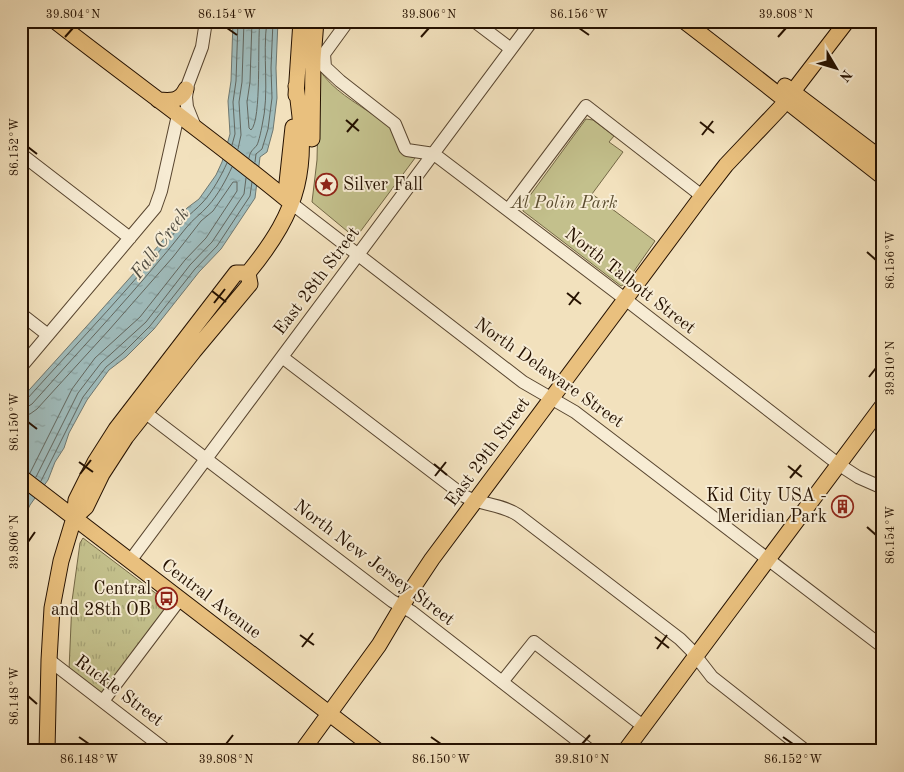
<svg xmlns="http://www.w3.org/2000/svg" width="904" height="772" font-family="'Old Standard TT',serif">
<defs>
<pattern id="grass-tufts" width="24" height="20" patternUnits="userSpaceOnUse" patternTransform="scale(1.25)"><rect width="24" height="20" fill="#c3c08c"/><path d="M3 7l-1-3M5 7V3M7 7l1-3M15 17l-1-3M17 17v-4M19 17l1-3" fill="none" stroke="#a7a477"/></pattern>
<pattern id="water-ripples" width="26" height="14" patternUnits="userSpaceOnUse" patternTransform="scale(1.25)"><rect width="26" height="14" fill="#9fbbbb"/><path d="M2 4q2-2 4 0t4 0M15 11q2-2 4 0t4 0" fill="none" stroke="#89a09f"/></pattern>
</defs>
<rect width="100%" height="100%" fill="#f2e1bd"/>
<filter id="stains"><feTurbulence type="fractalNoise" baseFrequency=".004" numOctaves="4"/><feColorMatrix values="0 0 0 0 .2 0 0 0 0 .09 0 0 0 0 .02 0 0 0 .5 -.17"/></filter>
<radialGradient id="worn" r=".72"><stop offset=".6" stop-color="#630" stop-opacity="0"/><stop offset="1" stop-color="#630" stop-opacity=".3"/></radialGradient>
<path fill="url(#grass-tufts)" stroke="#746846" d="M 83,538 L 170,604 L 102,693 L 69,670 L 72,601 L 80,543 Z"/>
<path fill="#c3c08c" stroke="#746846" d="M 319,69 C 332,90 355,102 375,116 C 380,120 386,123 390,127 C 403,140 390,152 415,158 L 357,236 L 353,236 L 312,202 L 317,160 Z
M 586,119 L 593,120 L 614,136 L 609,142 L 623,152 L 592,194 L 655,241 L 625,284 L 621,286 L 523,211 L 523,205 Z"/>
<path fill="url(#water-ripples)" stroke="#6e7770" d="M 233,21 L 278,21 L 276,68 L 277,98 L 273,130 L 267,152 L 260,157 L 255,198 L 221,249 L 199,272 L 154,329 L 126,357 L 109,370 L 87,400 L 69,433 L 64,448 L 55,462 L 48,480 L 30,505 L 21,524 L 21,399 L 95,317 L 159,245 L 187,208 L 199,199 L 216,175 L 222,162 L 230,134 L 228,101 L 231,81 Z"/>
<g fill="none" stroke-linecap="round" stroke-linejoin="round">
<path stroke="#62665e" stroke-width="1" d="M 252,21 L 250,82 L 247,102 L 249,128 L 251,130 C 262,120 257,41 260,21
M 232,145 L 235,134 L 233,102 L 236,81 L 238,21
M 238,149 L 241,135 L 239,102 L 242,82 L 244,21
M 249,158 C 250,151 253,150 257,145 C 259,141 261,131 262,126 C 270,92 262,56 267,21
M 255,162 L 256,154 L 262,149 L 268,129 L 272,98 L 271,68 L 273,21
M 21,401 L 27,399 C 80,340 135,283 184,221 C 190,213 197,209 203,202 C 213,191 221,176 227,163
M 21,408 L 27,407 L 32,404 C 84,345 138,289 186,228 C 193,219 201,214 208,206 C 218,195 226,180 232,167
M 21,415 L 30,414 L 37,409 L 109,330 L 173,257 L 201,221 L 213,211 L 233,182 L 237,182 L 237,191 L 206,238 L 185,260 L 140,317 L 95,358 L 72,389 L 30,473
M 36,477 L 78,393 L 101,363 L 146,322 L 190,265 L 212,242 L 244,194 L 246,178
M 41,481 L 83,397 L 106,367 L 123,353 L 150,326 L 195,269 L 217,246 L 250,196 L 252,182"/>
<defs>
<path id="minor" d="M 348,21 L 324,54 L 325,67 L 340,81 L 395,124 L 405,148 L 407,150 L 434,154 L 625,299 L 838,464 L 858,477 L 883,488
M 474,21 L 511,49
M 195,127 L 187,107 L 186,97 L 188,84 L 202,47 L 206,21
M 21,154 L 130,238
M 291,203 L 523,382 L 575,412 L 883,647
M 508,210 L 586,106 L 702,196
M 21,314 L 48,335
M 282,357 L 464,496 C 481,505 502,504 518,515 L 680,639 L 691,650 L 712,677 L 806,751
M 21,367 L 155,208 L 161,191 L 178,115
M 138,407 L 392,601 L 412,612 L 591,751
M 130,561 L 532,21
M 49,660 L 167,751
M 502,682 L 534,642 L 643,726
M 103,701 L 180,599"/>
<path id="major" d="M 55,21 C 133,82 215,140 291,203
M 684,21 C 751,72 816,125 883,177
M 785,86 L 883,160
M 296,95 L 301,21
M 158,100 C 170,101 180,102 186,89
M 312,139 L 313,59 L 316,21
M 291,203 L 287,183 L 293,127
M 248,273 C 301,208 309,168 296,86
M 21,477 L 378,751
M 74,518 L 86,507 L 102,474 L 126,437 L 194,351 L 250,284 L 248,273
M 47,751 L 49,660 L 52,608 L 61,561 L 74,518 L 76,500 L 95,462 L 116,429 L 236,273 L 248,273
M 302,751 L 379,645 L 414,586 L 432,559 L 702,196 L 726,165 L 781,107 L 847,21
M 625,751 L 883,405"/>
</defs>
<use href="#minor" stroke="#58452f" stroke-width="14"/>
<use href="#major" stroke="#251100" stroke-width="17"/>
<use href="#minor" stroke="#f7ecd4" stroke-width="12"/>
<use href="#major" stroke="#e9c07e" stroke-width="15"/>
</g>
<path fill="none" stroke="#251100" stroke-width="2" d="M 227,28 L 237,35M 579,28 L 589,35M 65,37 L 73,28M 421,37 L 429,28M 778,37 L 786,28M 346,120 L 359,131M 700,122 L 714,133M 347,132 L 358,119M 702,135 L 713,121M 28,147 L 37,154M 867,252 L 876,260M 212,291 L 226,302M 567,293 L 581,304M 214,303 L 225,289M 569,305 L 579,292M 869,377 L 876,368M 28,422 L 37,429M 79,462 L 93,472M 434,464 L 447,475M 788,466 L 802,477M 80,474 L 91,460M 435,476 L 446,462M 790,478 L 801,465M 867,527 L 876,535M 28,542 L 35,532M 300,635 L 314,645M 655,637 L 669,648M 302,647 L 313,633M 657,649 L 667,635M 28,696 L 37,704M 79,737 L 89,744M 431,737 L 441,744M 783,737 L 793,744M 226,744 L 233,735M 582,744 L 590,735"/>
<defs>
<symbol id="sight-ring" viewBox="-11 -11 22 22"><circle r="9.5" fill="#f7ecd4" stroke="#8f2418" stroke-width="1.5"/><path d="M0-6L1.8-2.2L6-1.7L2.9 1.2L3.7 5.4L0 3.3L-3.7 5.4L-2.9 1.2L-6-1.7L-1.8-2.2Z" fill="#8f2418"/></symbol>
<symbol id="building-ring" viewBox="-11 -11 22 22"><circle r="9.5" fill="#f7ecd4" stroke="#8f2418" stroke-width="1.5"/><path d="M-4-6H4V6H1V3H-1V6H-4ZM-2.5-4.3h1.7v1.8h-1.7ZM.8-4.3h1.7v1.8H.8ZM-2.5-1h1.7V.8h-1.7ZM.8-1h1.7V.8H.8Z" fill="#8f2418"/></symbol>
<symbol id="bus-ring" viewBox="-11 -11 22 22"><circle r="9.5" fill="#f7ecd4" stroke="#8f2418" stroke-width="1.5"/><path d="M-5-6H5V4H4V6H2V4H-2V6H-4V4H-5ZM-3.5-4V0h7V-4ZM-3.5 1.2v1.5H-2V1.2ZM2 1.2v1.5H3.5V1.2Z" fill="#8f2418"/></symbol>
</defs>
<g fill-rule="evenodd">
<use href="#sight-ring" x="314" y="172" width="25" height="25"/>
<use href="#building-ring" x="830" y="494" width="25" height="25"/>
<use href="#bus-ring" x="154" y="586" width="25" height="25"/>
</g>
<g text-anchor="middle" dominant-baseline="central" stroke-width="4" stroke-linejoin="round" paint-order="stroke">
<g font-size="18" fill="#251100" stroke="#f7ecd4" text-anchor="end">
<text x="343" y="185" text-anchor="start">Silver Fall</text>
<text x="827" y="496">Kid City USA -<tspan x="827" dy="21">Meridian Park</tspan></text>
<text x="151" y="589">Central<tspan x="151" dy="21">and 28th OB</tspan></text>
</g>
<g font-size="18" font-style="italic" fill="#5c4e31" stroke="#f7ecd4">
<text x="564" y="203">Al Polin Park</text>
</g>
<g font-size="18" fill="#251100" stroke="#f7ecd4">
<text transform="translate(317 281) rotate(-53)">East 28th Street</text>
<text transform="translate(630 281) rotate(38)">North Talbott Street</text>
<text transform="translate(549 373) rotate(35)">North Delaware Street</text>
<text transform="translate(488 452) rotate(-54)">East 29th Street</text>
<text transform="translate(374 563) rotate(37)">North New Jersey Street</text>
<text transform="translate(211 599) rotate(37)">Central Avenue</text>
<text transform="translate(119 691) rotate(37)">Ruckle Street</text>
</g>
<g font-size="19" font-style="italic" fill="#504c41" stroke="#f7ecd4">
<text transform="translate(161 244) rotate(-53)">Fall Creek</text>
</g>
</g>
<rect width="904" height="772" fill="none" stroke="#f2e1bd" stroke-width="55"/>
<g transform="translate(836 68) rotate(128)" stroke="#f7ecd4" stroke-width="4" paint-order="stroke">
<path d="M0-4L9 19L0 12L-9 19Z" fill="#251100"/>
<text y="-8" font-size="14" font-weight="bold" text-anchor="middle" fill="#251100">N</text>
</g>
<rect x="28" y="28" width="848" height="716" fill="none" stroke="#251100" stroke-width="2"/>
<g font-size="12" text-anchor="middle" fill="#251100">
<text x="73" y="18">39.804°N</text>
<text x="227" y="18">86.154°W</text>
<text x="429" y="18">39.806°N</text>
<text x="579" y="18">86.156°W</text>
<text x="786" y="18">39.808°N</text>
<text transform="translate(14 147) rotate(-90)" y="4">86.152°W</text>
<text transform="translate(890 260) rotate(-90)" y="4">86.156°W</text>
<text transform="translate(890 368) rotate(-90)" y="4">39.810°N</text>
<text transform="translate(14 422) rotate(-90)" y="4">86.150°W</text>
<text transform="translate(890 535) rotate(-90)" y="4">86.154°W</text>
<text transform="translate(14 542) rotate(-90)" y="4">39.806°N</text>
<text transform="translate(14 696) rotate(-90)" y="4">86.148°W</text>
<text x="89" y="763">86.148°W</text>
<text x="226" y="763">39.808°N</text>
<text x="441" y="763">86.150°W</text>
<text x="582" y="763">39.810°N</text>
<text x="793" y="763">86.152°W</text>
</g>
<rect width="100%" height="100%" filter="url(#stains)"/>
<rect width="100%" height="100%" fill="url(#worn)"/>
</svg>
